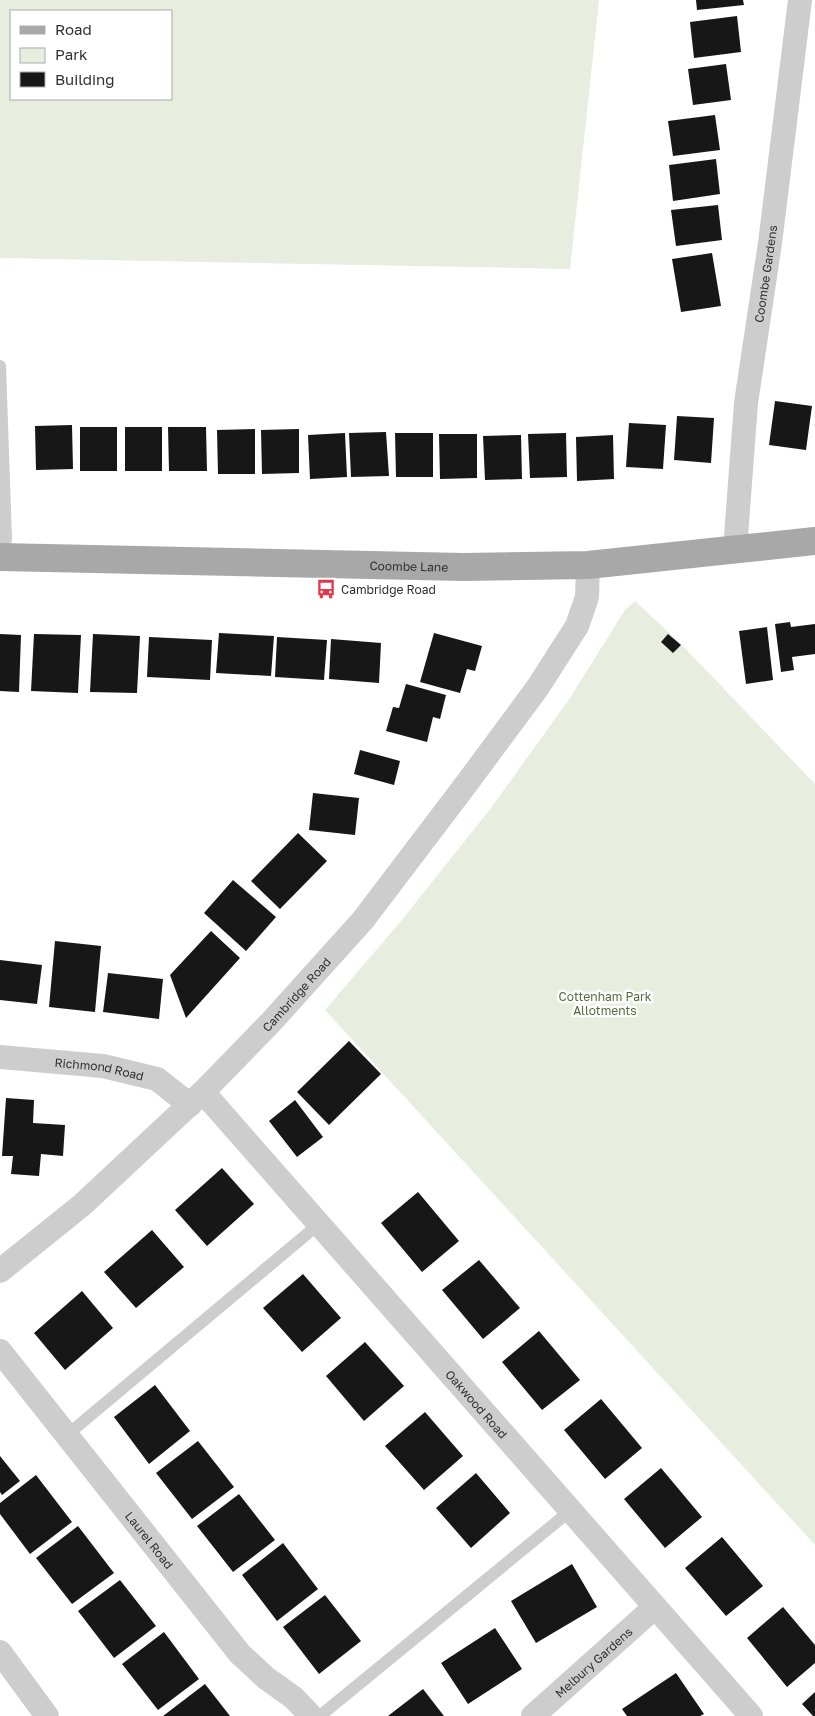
<svg xmlns="http://www.w3.org/2000/svg" width="815" height="1716" font-family="'Golos Text',sans-serif">
<rect width="100%" height="100%" fill="#fff"/>
<path fill="#e7eddf" fill-rule="evenodd" d="M 0,0 L 599,0 L 570,269 L 0,258 ZM 171,11 L 171,99 L 11,99 L 11,11 Z
M 635,601 L 682,645 L 815,784 L 815,1545 L 325,1010 L 401,921 L 491,808 L 570,698 L 625,610 Z"/>
<path fill="#171717" d="M 696,0 L 743,0 L 744,5 L 697,10 Z
M 737,16 L 741,52 L 694,58 L 690,22 Z
M 726,64 L 731,100 L 693,105 L 688,69 Z
M 715,115 L 720,150 L 673,156 L 668,121 Z
M 716,159 L 720,194 L 673,201 L 669,165 Z
M 718,205 L 722,240 L 676,246 L 671,210 Z
M 712,253 L 721,306 L 681,312 L 672,259 Z
M 775,401 L 812,406 L 806,450 L 769,445 Z
M 677,416 L 714,418 L 711,463 L 674,460 Z
M 629,423 L 666,425 L 663,469 L 626,467 Z
M 72,425 L 73,469 L 36,470 L 35,426 Z
M 80,427 L 117,427 L 117,471 L 80,471 Z
M 125,427 L 162,427 L 162,471 L 125,471 Z
M 168,427 L 206,427 L 207,471 L 169,471 Z
M 255,429 L 255,474 L 218,474 L 217,430 Z
M 299,429 L 299,473 L 262,474 L 261,430 Z
M 386,432 L 389,476 L 351,477 L 349,433 Z
M 345,433 L 347,477 L 310,479 L 308,435 Z
M 395,433 L 433,433 L 433,477 L 396,477 Z
M 566,433 L 567,477 L 530,478 L 528,434 Z
M 439,434 L 477,434 L 477,478 L 440,479 Z
M 521,435 L 522,479 L 485,480 L 483,436 Z
M 613,435 L 614,479 L 577,481 L 576,437 Z
M 790,622 L 791,627 L 815,624 L 815,654 L 792,657 L 794,670 L 781,672 L 775,624 Z
M 767,627 L 773,680 L 746,684 L 739,631 Z
M 219,633 L 274,636 L 271,676 L 216,673 Z
M 434,633 L 482,646 L 475,671 L 467,669 L 460,693 L 420,682 Z
M 0,634 L 21,635 L 19,692 L 0,691 Z
M 34,634 L 81,635 L 78,693 L 31,691 Z
M 93,634 L 140,636 L 137,693 L 90,692 Z
M 668,634 L 681,645 L 673,653 L 661,642 Z
M 149,637 L 212,640 L 210,680 L 147,677 Z
M 277,637 L 327,640 L 324,680 L 275,677 Z
M 331,639 L 381,643 L 379,683 L 329,679 Z
M 406,684 L 446,695 L 440,719 L 433,717 L 427,742 L 386,731 L 393,707 L 399,708 Z
M 360,750 L 400,761 L 394,785 L 354,774 Z
M 313,793 L 359,798 L 355,835 L 309,830 Z
M 298,833 L 327,861 L 280,909 L 251,881 Z
M 233,880 L 276,917 L 246,951 L 204,913 Z
M 211,931 L 240,958 L 186,1018 L 170,975 Z
M 55,941 L 101,946 L 95,1012 L 49,1007 Z
M 0,960 L 42,965 L 37,1004 L 0,1000 Z
M 108,973 L 163,979 L 159,1019 L 103,1012 Z
M 349,1041 L 381,1074 L 329,1125 L 297,1092 Z
M 6,1098 L 34,1100 L 33,1123 L 65,1125 L 63,1156 L 41,1154 L 39,1176 L 11,1174 L 13,1156 L 2,1156 Z
M 295,1100 L 323,1137 L 297,1157 L 269,1121 Z
M 222,1168 L 254,1204 L 207,1246 L 175,1210 Z
M 418,1192 L 459,1241 L 422,1272 L 381,1223 Z
M 152,1230 L 184,1267 L 136,1308 L 104,1272 Z
M 479,1260 L 520,1308 L 483,1339 L 442,1290 Z
M 303,1274 L 341,1318 L 302,1352 L 263,1308 Z
M 82,1291 L 113,1328 L 65,1370 L 34,1333 Z
M 539,1331 L 580,1380 L 542,1410 L 502,1362 Z
M 365,1342 L 404,1386 L 364,1421 L 326,1376 Z
M 155,1385 L 190,1431 L 149,1464 L 114,1417 Z
M 601,1399 L 642,1448 L 605,1479 L 564,1430 Z
M 425,1412 L 463,1456 L 424,1490 L 385,1446 Z
M 198,1441 L 234,1487 L 192,1519 L 156,1473 Z
M 0,1456 L 20,1481 L 2,1495 L 0,1492 Z
M 661,1468 L 702,1517 L 665,1548 L 624,1499 Z
M 476,1473 L 510,1513 L 471,1548 L 436,1508 Z
M 36,1475 L 72,1522 L 30,1554 L 0,1514 L 0,1503 Z
M 239,1494 L 275,1540 L 233,1572 L 197,1526 Z
M 78,1526 L 114,1573 L 72,1604 L 36,1558 Z
M 722,1537 L 763,1586 L 726,1616 L 685,1568 Z
M 283,1543 L 318,1589 L 277,1621 L 242,1575 Z
M 572,1564 L 597,1607 L 536,1643 L 511,1601 Z
M 120,1580 L 156,1626 L 114,1658 L 78,1611 Z
M 325,1595 L 361,1641 L 319,1674 L 283,1627 Z
M 783,1607 L 815,1645 L 815,1663 L 787,1687 L 747,1638 Z
M 495,1628 L 522,1669 L 468,1704 L 441,1663 Z
M 164,1632 L 199,1679 L 158,1710 L 122,1664 Z
M 676,1673 L 704,1714 L 700,1716 L 627,1716 L 622,1709 Z
M 205,1684 L 230,1716 L 163,1716 Z
M 423,1689 L 444,1716 L 388,1716 L 397,1709 Z
M 815,1692 L 815,1716 L 813,1716 L 802,1704 Z"/>
<g fill="none" stroke-linecap="round" stroke-linejoin="round">
<path stroke="#cdcdcd" stroke-width="12" d="M 0,366 L 6,538 L 4,557
M 67,1435 L 319,1224
M 320,1716 L 570,1511"/>
<g stroke="#cdcdcd" stroke-width="24">
<path id="s1" d="M 735,550 L 746,403 L 770,243 L 800,0"/>
<path id="s2" d="M 0,1057 L 103,1066 L 157,1079 L 190,1105"/>
<path id="s3" d="M 203,1092 L 751,1716"/>
<path id="s4" d="M 0,1271 L 82,1205 L 203,1092 L 272,1021 L 363,920 L 467,783 L 538,687 L 577,626 L 587,597 L 588,565"/>
<path id="s5" d="M 0,1351 L 240,1654 L 266,1678 L 294,1698 L 311,1716"/>
<path d="M 0,1652 L 47,1716"/>
<path id="s6" d="M 533,1716 L 655,1607"/>
</g>
<path stroke="#a8a8a8" stroke-width="28" id="s7" d="M 0,557 L 463,567 L 588,565 L 815,541"/>
</g>
<defs>
<symbol id="bus-bare" viewBox="-9 -9 18 18"><path d="M-5-6H5V4H4V6H2V4H-2V6H-4V4H-5ZM-3.5-4V0h7V-4ZM-3.5 1.2v1.5H-2V1.2ZM2 1.2v1.5H3.5V1.2Z" fill="#e2384c" stroke="#fff" stroke-width="2.5" paint-order="stroke"/></symbol>
</defs>
<g fill-rule="evenodd">
<use href="#bus-bare" x="312" y="575" width="28" height="28"/>
</g>
<g text-anchor="middle" dominant-baseline="central" stroke-width="5" stroke-linejoin="round" paint-order="stroke">
<g font-size="12" fill="#303030" stroke="#fff">
<text stroke="none"><textPath href="#s1" startOffset="278">Coombe Gardens</textPath></text>
<text stroke="none"><textPath href="#s7" startOffset="409">Coombe Lane</textPath></text>
<text stroke="none"><textPath href="#s4" startOffset="406">Cambridge Road</textPath></text>
<text stroke="none"><textPath href="#s2" startOffset="100">Richmond Road</textPath></text>
<text stroke="none"><textPath href="#s3" startOffset="415">Oakwood Road</textPath></text>
<text stroke="none"><textPath href="#s5" startOffset="241">Laurel Road</textPath></text>
<text stroke="none"><textPath href="#s6" startOffset="81">Melbury Gardens</textPath></text>
</g>
<g font-size="12" fill="#303030" stroke="#fff" text-anchor="start">
<text x="341" y="589">Cambridge Road</text>
</g>
<g font-size="12" fill="#556c3e" stroke="#fff">
<text x="605" y="996">Cottenham Park<tspan x="605" dy="14">Allotments</tspan></text>
</g>
</g>
<rect x="10" y="10" width="162" height="90" fill="#ffffff" stroke="#acacac"/>
<rect x="20" y="26" width="25" height="8" fill="#a8a8a8" stroke="#acacac"/>
<text x="55" y="35" font-size="15" fill="#303030">Road</text>
<rect x="20" y="48" width="25" height="15" fill="#e7eddf" stroke="#acacac"/>
<text x="55" y="60" font-size="15" fill="#303030">Park</text>
<rect x="20" y="72" width="25" height="15" fill="#171717" stroke="#acacac"/>
<text x="55" y="85" font-size="15" fill="#303030">Building</text>
</svg>
